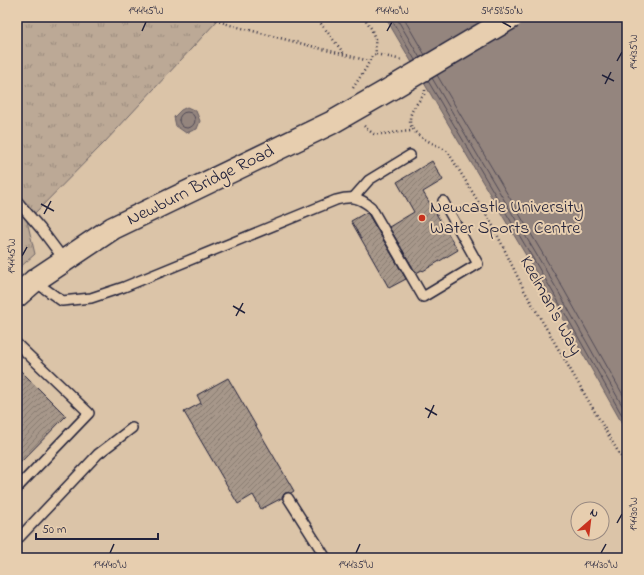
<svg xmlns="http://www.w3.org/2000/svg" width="644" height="575" font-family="'Indie Flower',sans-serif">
<defs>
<pattern id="grass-tufts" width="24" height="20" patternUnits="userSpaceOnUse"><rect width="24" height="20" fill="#bca996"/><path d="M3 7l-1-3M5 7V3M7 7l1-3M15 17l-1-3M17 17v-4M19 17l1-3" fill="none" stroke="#98897c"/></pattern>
<pattern id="building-hatch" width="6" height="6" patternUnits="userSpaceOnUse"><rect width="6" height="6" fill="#a7978a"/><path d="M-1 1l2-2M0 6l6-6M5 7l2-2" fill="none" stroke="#887b72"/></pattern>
</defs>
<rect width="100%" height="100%" fill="#dbc4a8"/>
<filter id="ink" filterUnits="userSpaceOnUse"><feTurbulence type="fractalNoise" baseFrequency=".025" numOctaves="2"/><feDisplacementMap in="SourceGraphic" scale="8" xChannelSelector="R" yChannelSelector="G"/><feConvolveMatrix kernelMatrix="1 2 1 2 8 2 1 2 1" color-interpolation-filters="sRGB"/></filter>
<g filter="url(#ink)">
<path fill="url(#grass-tufts)" stroke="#6f6668" d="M 17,17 L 215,17 L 217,21 L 104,143 L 27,221 L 35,254 L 17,270 Z"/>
<path fill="#94857e" stroke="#665d63" d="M 385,17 L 627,17 L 627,432 L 550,296 Z
M 187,107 L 196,111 L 200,121 L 197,129 L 186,133 L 176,126 L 174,117 L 181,110 Z"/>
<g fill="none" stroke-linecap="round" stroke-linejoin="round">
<path stroke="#504a56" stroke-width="1" d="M 390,17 L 415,60
M 396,17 L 420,58
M 403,17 L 425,55
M 437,75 L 563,288 L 627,402
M 432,78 L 558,291 L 627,414
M 428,81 L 554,294 L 627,424
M179 120a8 8 0 1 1 16 0a8 8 0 1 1-16 0Z"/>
</g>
<path fill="url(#building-hatch)" stroke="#22223b" d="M 432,161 L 443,180 L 423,192 L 458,250 L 423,271 L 422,270 L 416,273 L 389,227 L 414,212 L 397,182 Z
M 367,212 L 406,279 L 389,288 L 351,221 Z
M 17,367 L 66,416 L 17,466 Z
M 228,378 L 294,491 L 291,493 L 285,493 L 282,498 L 261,509 L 253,495 L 238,504 L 184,412 L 201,403 L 197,395 Z"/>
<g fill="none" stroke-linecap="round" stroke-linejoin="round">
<defs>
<path id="lane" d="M 354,197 L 369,180 L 410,155
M 17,201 L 41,229 L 65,261
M 34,281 L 62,301 L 91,298 L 124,287 L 336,200 C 352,196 359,197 371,207 L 423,297 L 478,264 L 443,201
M 17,344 L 89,413 L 17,488
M 288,498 L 326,558
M 17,540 L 98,454 L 132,428"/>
<path id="secondary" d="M 17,296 L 34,281 L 113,228 L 331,123 L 392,88"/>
</defs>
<use href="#lane" stroke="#22223b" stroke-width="12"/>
<use href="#secondary" stroke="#22223b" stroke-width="25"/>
<path stroke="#22223b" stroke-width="2.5" stroke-dasharray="1 3" stroke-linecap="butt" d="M 208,17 L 230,25 L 369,61
M 316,17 L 345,55
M 364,17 L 371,28 L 375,39 L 376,54 L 402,60
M 353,88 L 366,68 L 372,56 L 376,54
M 425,90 L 425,93 C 421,99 413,107 411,114 C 404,136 435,142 448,152 L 493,226 L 524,290 L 627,467
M 364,126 C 367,129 371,132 374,134 C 379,135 405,131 413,131"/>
<use href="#lane" stroke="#e7ceaf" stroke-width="9"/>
<use href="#secondary" stroke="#e7ceaf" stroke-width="22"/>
<defs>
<path id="secondary-bridge" d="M 392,88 L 512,17"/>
</defs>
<use href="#secondary-bridge" stroke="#22223b" stroke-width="25" stroke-linecap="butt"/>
<use href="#secondary-bridge" stroke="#e7ceaf" stroke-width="22"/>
</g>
</g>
<path fill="none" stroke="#22223b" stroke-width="1.5" d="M 502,22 L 511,27M 142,31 L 146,22M 387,31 L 392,22M 617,61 L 622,52M 602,75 L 614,81M 605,84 L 611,72M 41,204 L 54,211M 44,214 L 51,201M 22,256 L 27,247M 233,306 L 245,313M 236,316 L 243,303M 425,408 L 437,415M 428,418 L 434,405M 617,523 L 622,514M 110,553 L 114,544M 356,553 L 360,544M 601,553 L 606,544"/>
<circle fill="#c8321e" stroke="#e7ceaf" stroke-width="1.5" cx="422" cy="218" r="4"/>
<g text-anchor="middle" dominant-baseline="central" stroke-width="4" stroke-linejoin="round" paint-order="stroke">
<g font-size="18" fill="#22223b" stroke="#e7ceaf">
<text transform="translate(201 186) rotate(-26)">Newburn Bridge Road</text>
<text transform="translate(550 306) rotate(61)">Keelman's Way</text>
</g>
<g font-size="18" fill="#22223b" stroke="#e7ceaf" text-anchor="start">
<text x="430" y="208">Newcastle University<tspan x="430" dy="21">Water Sports Centre</tspan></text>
</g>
</g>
<rect width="644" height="575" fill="none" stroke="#e7ceaf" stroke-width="44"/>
<g transform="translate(590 521) rotate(28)"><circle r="19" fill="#e7ceaf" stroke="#988981"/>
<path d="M0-3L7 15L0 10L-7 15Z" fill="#c8321e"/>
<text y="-6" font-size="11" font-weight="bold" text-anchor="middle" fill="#22223b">N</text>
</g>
<path d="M36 533v6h122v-6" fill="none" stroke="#22223b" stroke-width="2"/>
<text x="42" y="533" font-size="12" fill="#22223b" stroke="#e7ceaf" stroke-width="3" paint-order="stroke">50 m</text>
<rect x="22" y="22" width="600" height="531" fill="none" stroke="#22223b" stroke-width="1.5"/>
<g font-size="10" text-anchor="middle" fill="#22223b">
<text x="146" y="14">1°44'45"W</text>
<text x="392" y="14">1°44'40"W</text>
<text x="502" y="14">54°58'50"N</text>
<text transform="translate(633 52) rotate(-90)" y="4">1°44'35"W</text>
<text transform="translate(11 256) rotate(-90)" y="4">1°44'45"W</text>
<text transform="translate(633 514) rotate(-90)" y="4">1°44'30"W</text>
<text x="110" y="568">1°44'40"W</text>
<text x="356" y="568">1°44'35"W</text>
<text x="601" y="568">1°44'30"W</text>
</g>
</svg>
